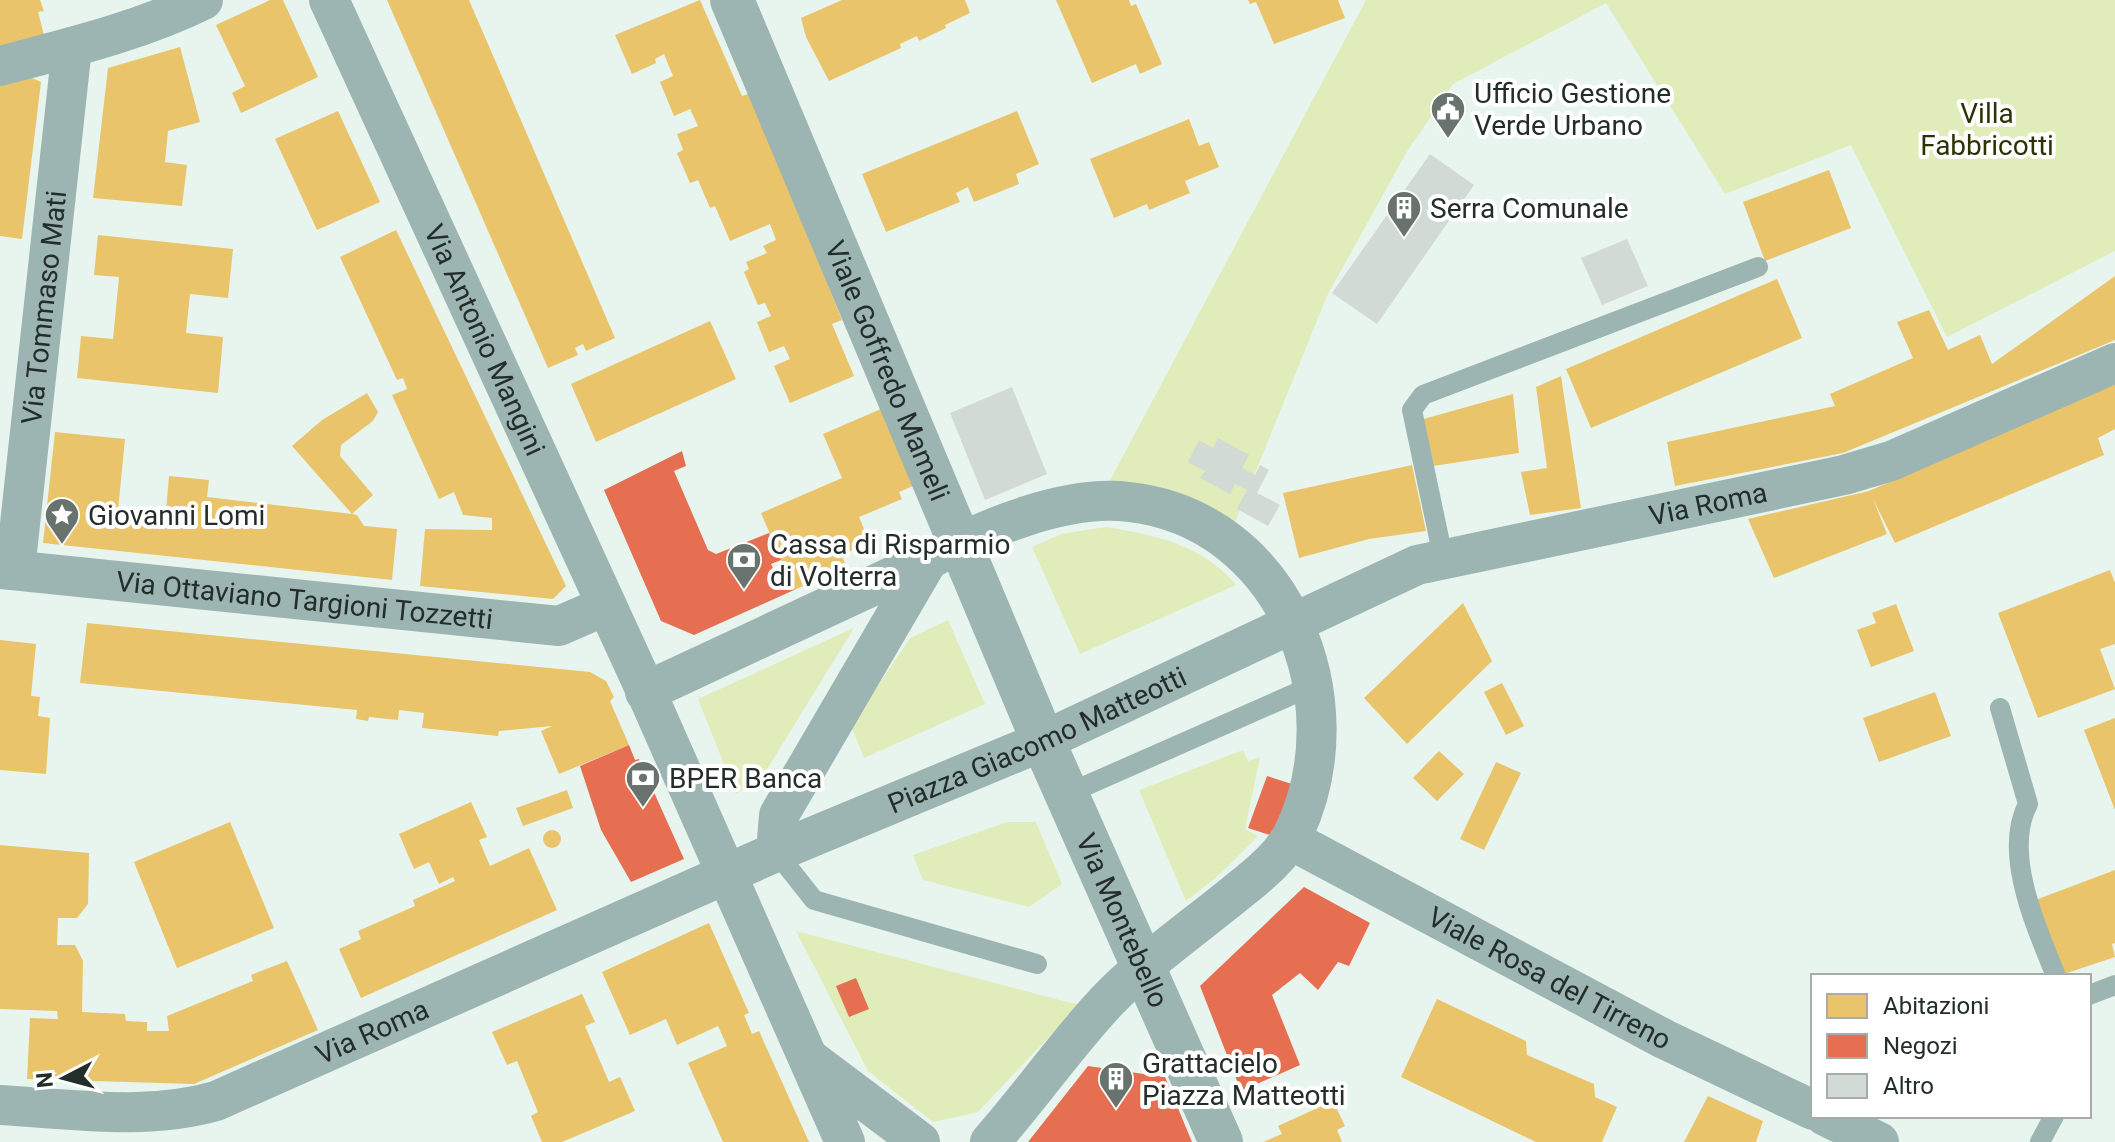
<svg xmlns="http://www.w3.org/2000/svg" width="2115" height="1142" font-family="Roboto,sans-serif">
<rect width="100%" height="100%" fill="#e8f5ef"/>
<path fill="#e0ecb9" d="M 1366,0 L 2115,0 L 2115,251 L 1947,337 L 1851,145 L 1725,194 L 1606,3 L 1453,84 L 1406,153 L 1327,296 L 1229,537 L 1098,503 Z
M 1106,527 C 1156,535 1203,545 1236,585 L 1080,654 L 1032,547 L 1061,534 Z
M 948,620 L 985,704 L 864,758 L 851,726 L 910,638 Z
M 854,628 L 761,779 L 736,794 L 698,699 Z
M 1243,750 L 1248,761 L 1260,757 L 1245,829 L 1258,836 L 1219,875 L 1186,901 L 1139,790 Z
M 1007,822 L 1036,822 L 1062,884 L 1029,907 L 923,880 L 913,855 Z
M 796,931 L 1079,1005 L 978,1112 L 933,1122 L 868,1071 Z"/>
<path fill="#e9c46a" d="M 0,0 L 40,0 L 44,11 L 38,12 L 44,35 L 0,48 Z
M 270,0 L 283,0 L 318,77 L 241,113 L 232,93 L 245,86 L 216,25 Z
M 387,0 L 469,0 L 615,338 L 586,351 L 583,344 L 575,348 L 578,355 L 548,368 Z
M 700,0 L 742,96 L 751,93 L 842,320 L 832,324 L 854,376 L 790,403 L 774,366 L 790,359 L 784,346 L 769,352 L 757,322 L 771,316 L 765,303 L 758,305 L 744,272 L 749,269 L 746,262 L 767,253 L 763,246 L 776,240 L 770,224 L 730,241 L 715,206 L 710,208 L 698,180 L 690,183 L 677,153 L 683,150 L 677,134 L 698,126 L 690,109 L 674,116 L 660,82 L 673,76 L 664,54 L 655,59 L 656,63 L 632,74 L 615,35 Z
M 842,0 L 965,0 L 970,13 L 945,25 L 946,28 L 919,41 L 917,36 L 900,44 L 901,48 L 829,81 L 806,37 L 801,18 Z
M 1056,0 L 1129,0 L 1131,6 L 1136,4 L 1162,64 L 1140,74 L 1136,64 L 1092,83 Z
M 1248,0 L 1338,0 L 1345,18 L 1274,44 L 1256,2 L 1250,4 Z
M 180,47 L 200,122 L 168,131 L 165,162 L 187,165 L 182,206 L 93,198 L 108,68 Z
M 23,74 L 41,82 L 22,239 L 0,236 L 0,80 Z
M 338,111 L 380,202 L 317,230 L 275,139 Z
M 1017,111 L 1039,164 L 1016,174 L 1019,184 L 974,202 L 968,187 L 956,193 L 960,202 L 886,232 L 862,174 Z
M 1189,119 L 1199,146 L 1209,142 L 1219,167 L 1185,181 L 1190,193 L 1149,210 L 1147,204 L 1114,218 L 1090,159 Z
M 1829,170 L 1851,228 L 1765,261 L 1743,202 Z
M 396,230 L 566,586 L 553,599 L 420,586 L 425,529 L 492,530 L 492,518 L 463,515 L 454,492 L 439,499 L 392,395 L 407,389 L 403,378 L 397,380 L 340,257 Z
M 98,235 L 233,249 L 228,298 L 190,294 L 186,333 L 223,337 L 218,393 L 77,378 L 81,336 L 113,339 L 119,277 L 94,275 Z
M 2115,276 L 2115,340 L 1843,453 L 1675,486 L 1667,442 L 1835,406 L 1830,394 L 1913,358 L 1897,322 L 1929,310 L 1948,350 L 1980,335 L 1992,364 Z
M 1777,279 L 1802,338 L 1591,428 L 1566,369 Z
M 710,321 L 736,379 L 596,442 L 571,384 Z
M 1561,376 L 1581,508 L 1530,515 L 1521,472 L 1547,468 L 1536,387 Z
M 2115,383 L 2115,429 L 2098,438 L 2104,455 L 1895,543 L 1873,499 L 1887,534 L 1774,578 L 1748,519 L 1869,491 Z
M 367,393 L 378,412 L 373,421 L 341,445 L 340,456 L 373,495 L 352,514 L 292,446 L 322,420 Z
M 1513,394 L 1519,453 L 1433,466 L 1420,420 Z
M 881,409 L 913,486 L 899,492 L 902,499 L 859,517 L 870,543 L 841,555 L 847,567 L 794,590 L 761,513 L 842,478 L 823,434 Z
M 55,432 L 125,439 L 117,521 L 143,524 L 144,510 L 166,512 L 169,476 L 209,480 L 207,497 L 352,514 L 357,515 L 364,526 L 397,529 L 392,580 L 43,543 Z
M 1412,465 L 1426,531 L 1369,539 L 1299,558 L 1283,493 Z
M 2110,570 L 2115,583 L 2115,644 L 2100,649 L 2115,689 L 2038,718 L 1998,613 Z
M 1463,603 L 1492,661 L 1407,744 L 1364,698 Z
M 1896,604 L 1914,651 L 1871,667 L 1857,630 L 1876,623 L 1872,613 Z
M 87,623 L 590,672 L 606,681 L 614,697 L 610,701 L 629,745 L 559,774 L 541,731 L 552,726 L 499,731 L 498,736 L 422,728 L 424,713 L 399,710 L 398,720 L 369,717 L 368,721 L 356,719 L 357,710 L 80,683 Z
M 0,640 L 36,644 L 31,696 L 40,697 L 38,716 L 50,718 L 46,774 L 0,770 Z
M 1502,683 L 1524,726 L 1506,735 L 1484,692 Z
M 1935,692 L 1951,736 L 1879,762 L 1863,718 Z
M 2115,718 L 2115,810 L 2084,730 Z
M 1439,751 L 1464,774 L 1437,801 L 1413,778 Z
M 1496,762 L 1521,773 L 1484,850 L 1460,839 Z
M 567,790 L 573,808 L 523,826 L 516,808 Z
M 471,802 L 487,837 L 479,840 L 490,866 L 529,848 L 557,910 L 361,998 L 339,949 L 361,939 L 358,931 L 415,906 L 413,900 L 455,881 L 453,877 L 439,884 L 429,862 L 414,869 L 399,834 Z
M 230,822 L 274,928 L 177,968 L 134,862 Z
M543 839a9 9 0 1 1 18 0a9 9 0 1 1-18 0Z
M 0,845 L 89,853 L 88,904 L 77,918 L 58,918 L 57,945 L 75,945 L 83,961 L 82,1012 L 125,1014 L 126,1021 L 147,1022 L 147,1031 L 169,1031 L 167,1016 L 253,981 L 251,975 L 287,961 L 318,1030 L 194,1084 L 27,1079 L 30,1018 L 58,1019 L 57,1011 L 0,1009 Z
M 2115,870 L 2115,943 L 2112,944 L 2115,957 L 2058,976 L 2030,902 Z
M 709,923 L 749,1013 L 744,1015 L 752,1034 L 759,1031 L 809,1142 L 723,1142 L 688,1063 L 727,1046 L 718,1026 L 677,1045 L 666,1019 L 630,1035 L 602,972 Z
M 582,994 L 595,1022 L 585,1026 L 609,1082 L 620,1077 L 635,1111 L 562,1142 L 542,1142 L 531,1116 L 538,1112 L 517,1061 L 507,1065 L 492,1032 Z
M 1437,999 L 1526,1041 L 1527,1055 L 1594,1084 L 1595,1097 L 1617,1107 L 1602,1142 L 1536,1142 L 1401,1077 Z
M 1708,1096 L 1763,1121 L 1756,1142 L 1684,1142 Z
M 1333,1101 L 1345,1126 L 1337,1130 L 1342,1142 L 1263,1142 L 1282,1134 L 1278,1126 Z"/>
<path fill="#e76f51" d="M 682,451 L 686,466 L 674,471 L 708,550 L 716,554 L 769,533 L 781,560 L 771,564 L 774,570 L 783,566 L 794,590 L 694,635 L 661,621 L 604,490 Z
M 629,745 L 635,760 L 639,759 L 684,859 L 631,882 L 601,830 L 580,766 Z
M 1267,776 L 1295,785 L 1276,837 L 1248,828 Z
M 1304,887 L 1370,923 L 1349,966 L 1338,962 L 1318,990 L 1300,973 L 1272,995 L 1300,1065 L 1241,1091 L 1200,986 Z
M 856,978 L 869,1009 L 849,1017 L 836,986 Z
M 1088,1066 L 1165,1077 L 1192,1142 L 1028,1142 Z"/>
<path fill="#d1dad4" d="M 1430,154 L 1474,185 L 1377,324 L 1332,293 Z
M 1627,239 L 1648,286 L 1602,305 L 1581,258 Z
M 1012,387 L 1047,474 L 985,500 L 950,413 Z
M 1218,438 L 1249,455 L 1242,468 L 1255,475 L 1260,465 L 1269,470 L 1257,493 L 1280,505 L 1268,526 L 1237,509 L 1247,490 L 1235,484 L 1230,494 L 1200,478 L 1205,471 L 1188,462 L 1199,440 L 1213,448 Z"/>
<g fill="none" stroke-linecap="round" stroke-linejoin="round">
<path stroke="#9cb5b3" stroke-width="20" d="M 1443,557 L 1412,410 L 1423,395 L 1758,267
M 2000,708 L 2028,804 C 2002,853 2037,929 2056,976
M 1067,794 L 1312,686
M 776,852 L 814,900 L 1037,964
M 2089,995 L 2115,985
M 2040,1142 L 2054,1116"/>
<g stroke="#9cb5b3" stroke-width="40">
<path id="s1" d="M 329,0 L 640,678 L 845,1142"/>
<path d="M 0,66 C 68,48 140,31 203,0"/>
<path id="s2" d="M 0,569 L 559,626 L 605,606"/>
<path id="s3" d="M 15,570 L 72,47"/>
<path d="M 645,692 L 928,560 C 982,529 1066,494 1129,502 C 1284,519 1357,700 1294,832 C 1282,857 1257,876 1236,893 C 1193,928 1144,962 1106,1002 C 1065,1046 1030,1097 990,1142"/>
<path id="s4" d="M 1293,836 L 1304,847 L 1664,1039 L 1813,1110"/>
<path d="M 776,852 L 779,815 L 928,560"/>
<path d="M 811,1060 L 920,1142"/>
<path id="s5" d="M 0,1105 C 72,1109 146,1121 216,1101 L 776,852 L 1043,741 L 1417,565 L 1844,475 L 1891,461 L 2115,363"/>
<path d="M 1825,1116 L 1879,1142"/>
</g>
<path stroke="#9cb5b3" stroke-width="44" id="s6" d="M 732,0 L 1043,741 L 1221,1142"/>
</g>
<defs>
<symbol id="civic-pin" viewBox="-11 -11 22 30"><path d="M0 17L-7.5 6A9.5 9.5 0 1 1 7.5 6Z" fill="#68736e" stroke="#fff"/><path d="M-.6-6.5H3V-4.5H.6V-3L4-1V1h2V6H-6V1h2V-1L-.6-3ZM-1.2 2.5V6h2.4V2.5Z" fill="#fff"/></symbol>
<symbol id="building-pin" viewBox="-11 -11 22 30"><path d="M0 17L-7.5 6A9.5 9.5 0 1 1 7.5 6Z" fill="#68736e" stroke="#fff"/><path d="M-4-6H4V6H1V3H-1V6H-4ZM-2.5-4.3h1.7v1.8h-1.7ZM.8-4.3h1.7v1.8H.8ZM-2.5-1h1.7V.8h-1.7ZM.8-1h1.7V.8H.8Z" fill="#fff"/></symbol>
<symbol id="sight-pin" viewBox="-11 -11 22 30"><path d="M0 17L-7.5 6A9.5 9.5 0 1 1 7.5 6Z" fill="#68736e" stroke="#fff"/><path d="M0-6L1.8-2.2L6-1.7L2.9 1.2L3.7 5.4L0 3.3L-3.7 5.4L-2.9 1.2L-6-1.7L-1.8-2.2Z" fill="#fff"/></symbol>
<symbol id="bank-pin" viewBox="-11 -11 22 30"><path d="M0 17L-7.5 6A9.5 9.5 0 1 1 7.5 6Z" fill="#68736e" stroke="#fff"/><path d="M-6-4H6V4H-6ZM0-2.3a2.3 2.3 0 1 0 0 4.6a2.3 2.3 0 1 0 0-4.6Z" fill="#fff"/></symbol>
</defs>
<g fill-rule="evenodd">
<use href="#civic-pin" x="1428" y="89" width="40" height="54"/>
<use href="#building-pin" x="1384" y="188" width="40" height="54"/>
<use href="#sight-pin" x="42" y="495" width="40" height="54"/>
<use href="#bank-pin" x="724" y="540" width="40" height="54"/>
<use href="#bank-pin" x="623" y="758" width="40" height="54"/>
<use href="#building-pin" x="1096" y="1059" width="40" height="54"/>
</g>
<g text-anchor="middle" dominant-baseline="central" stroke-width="8" stroke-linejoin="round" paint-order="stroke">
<g font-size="28" fill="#232d29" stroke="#fff" text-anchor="start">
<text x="1474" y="93">Ufficio Gestione<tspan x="1474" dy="32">Verde Urbano</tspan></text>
<text x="1430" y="208">Serra Comunale</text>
<text x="88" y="515">Giovanni Lomi</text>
<text x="770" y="544">Cassa di Risparmio<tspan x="770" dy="32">di Volterra</tspan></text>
<text x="669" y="778">BPER Banca</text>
<text x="1142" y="1063">Grattacielo<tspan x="1142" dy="32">Piazza Matteotti</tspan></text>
</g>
<g font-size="28" fill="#2d3205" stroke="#fff">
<text x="1987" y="113">Villa<tspan x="1987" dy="32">Fabbricotti</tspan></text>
</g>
<g font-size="28" fill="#232d29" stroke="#fff">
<text stroke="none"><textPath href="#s3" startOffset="264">Via Tommaso Mati</textPath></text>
<text stroke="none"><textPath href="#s1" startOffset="374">Via Antonio Mangini</textPath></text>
<text stroke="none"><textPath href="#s6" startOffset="402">Viale Goffredo Mameli</textPath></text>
<text stroke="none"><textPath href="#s5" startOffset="1830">Via Roma</textPath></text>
<text stroke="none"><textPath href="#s2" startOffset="306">Via Ottaviano Targioni Tozzetti</textPath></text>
<text stroke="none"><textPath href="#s5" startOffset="1114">Piazza Giacomo Matteotti</textPath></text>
<text stroke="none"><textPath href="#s6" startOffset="1000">Via Montebello</textPath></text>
<text stroke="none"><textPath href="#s4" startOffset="294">Viale Rosa del Tirreno</textPath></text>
<text stroke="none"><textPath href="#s5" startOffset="388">Via Roma</textPath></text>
</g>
</g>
<rect x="1811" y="974" width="280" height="144" fill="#ffffff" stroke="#a7aba9" stroke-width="2"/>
<rect x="1827" y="994" width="40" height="24" fill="#e9c46a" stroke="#a7aba9" stroke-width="2"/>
<text x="1883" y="1014" font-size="24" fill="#232d29">Abitazioni</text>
<rect x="1827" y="1034" width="40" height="24" fill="#e76f51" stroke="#a7aba9" stroke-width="2"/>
<text x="1883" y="1054" font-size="24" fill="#232d29">Negozi</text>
<rect x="1827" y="1074" width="40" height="24" fill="#d1dad4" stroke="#a7aba9" stroke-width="2"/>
<text x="1883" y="1094" font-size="24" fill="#232d29">Altro</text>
<g transform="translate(64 1078) rotate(264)" stroke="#ffffff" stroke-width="6" paint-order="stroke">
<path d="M0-6L14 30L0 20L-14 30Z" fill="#232d29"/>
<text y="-12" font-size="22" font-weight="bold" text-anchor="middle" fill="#232d29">N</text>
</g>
</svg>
